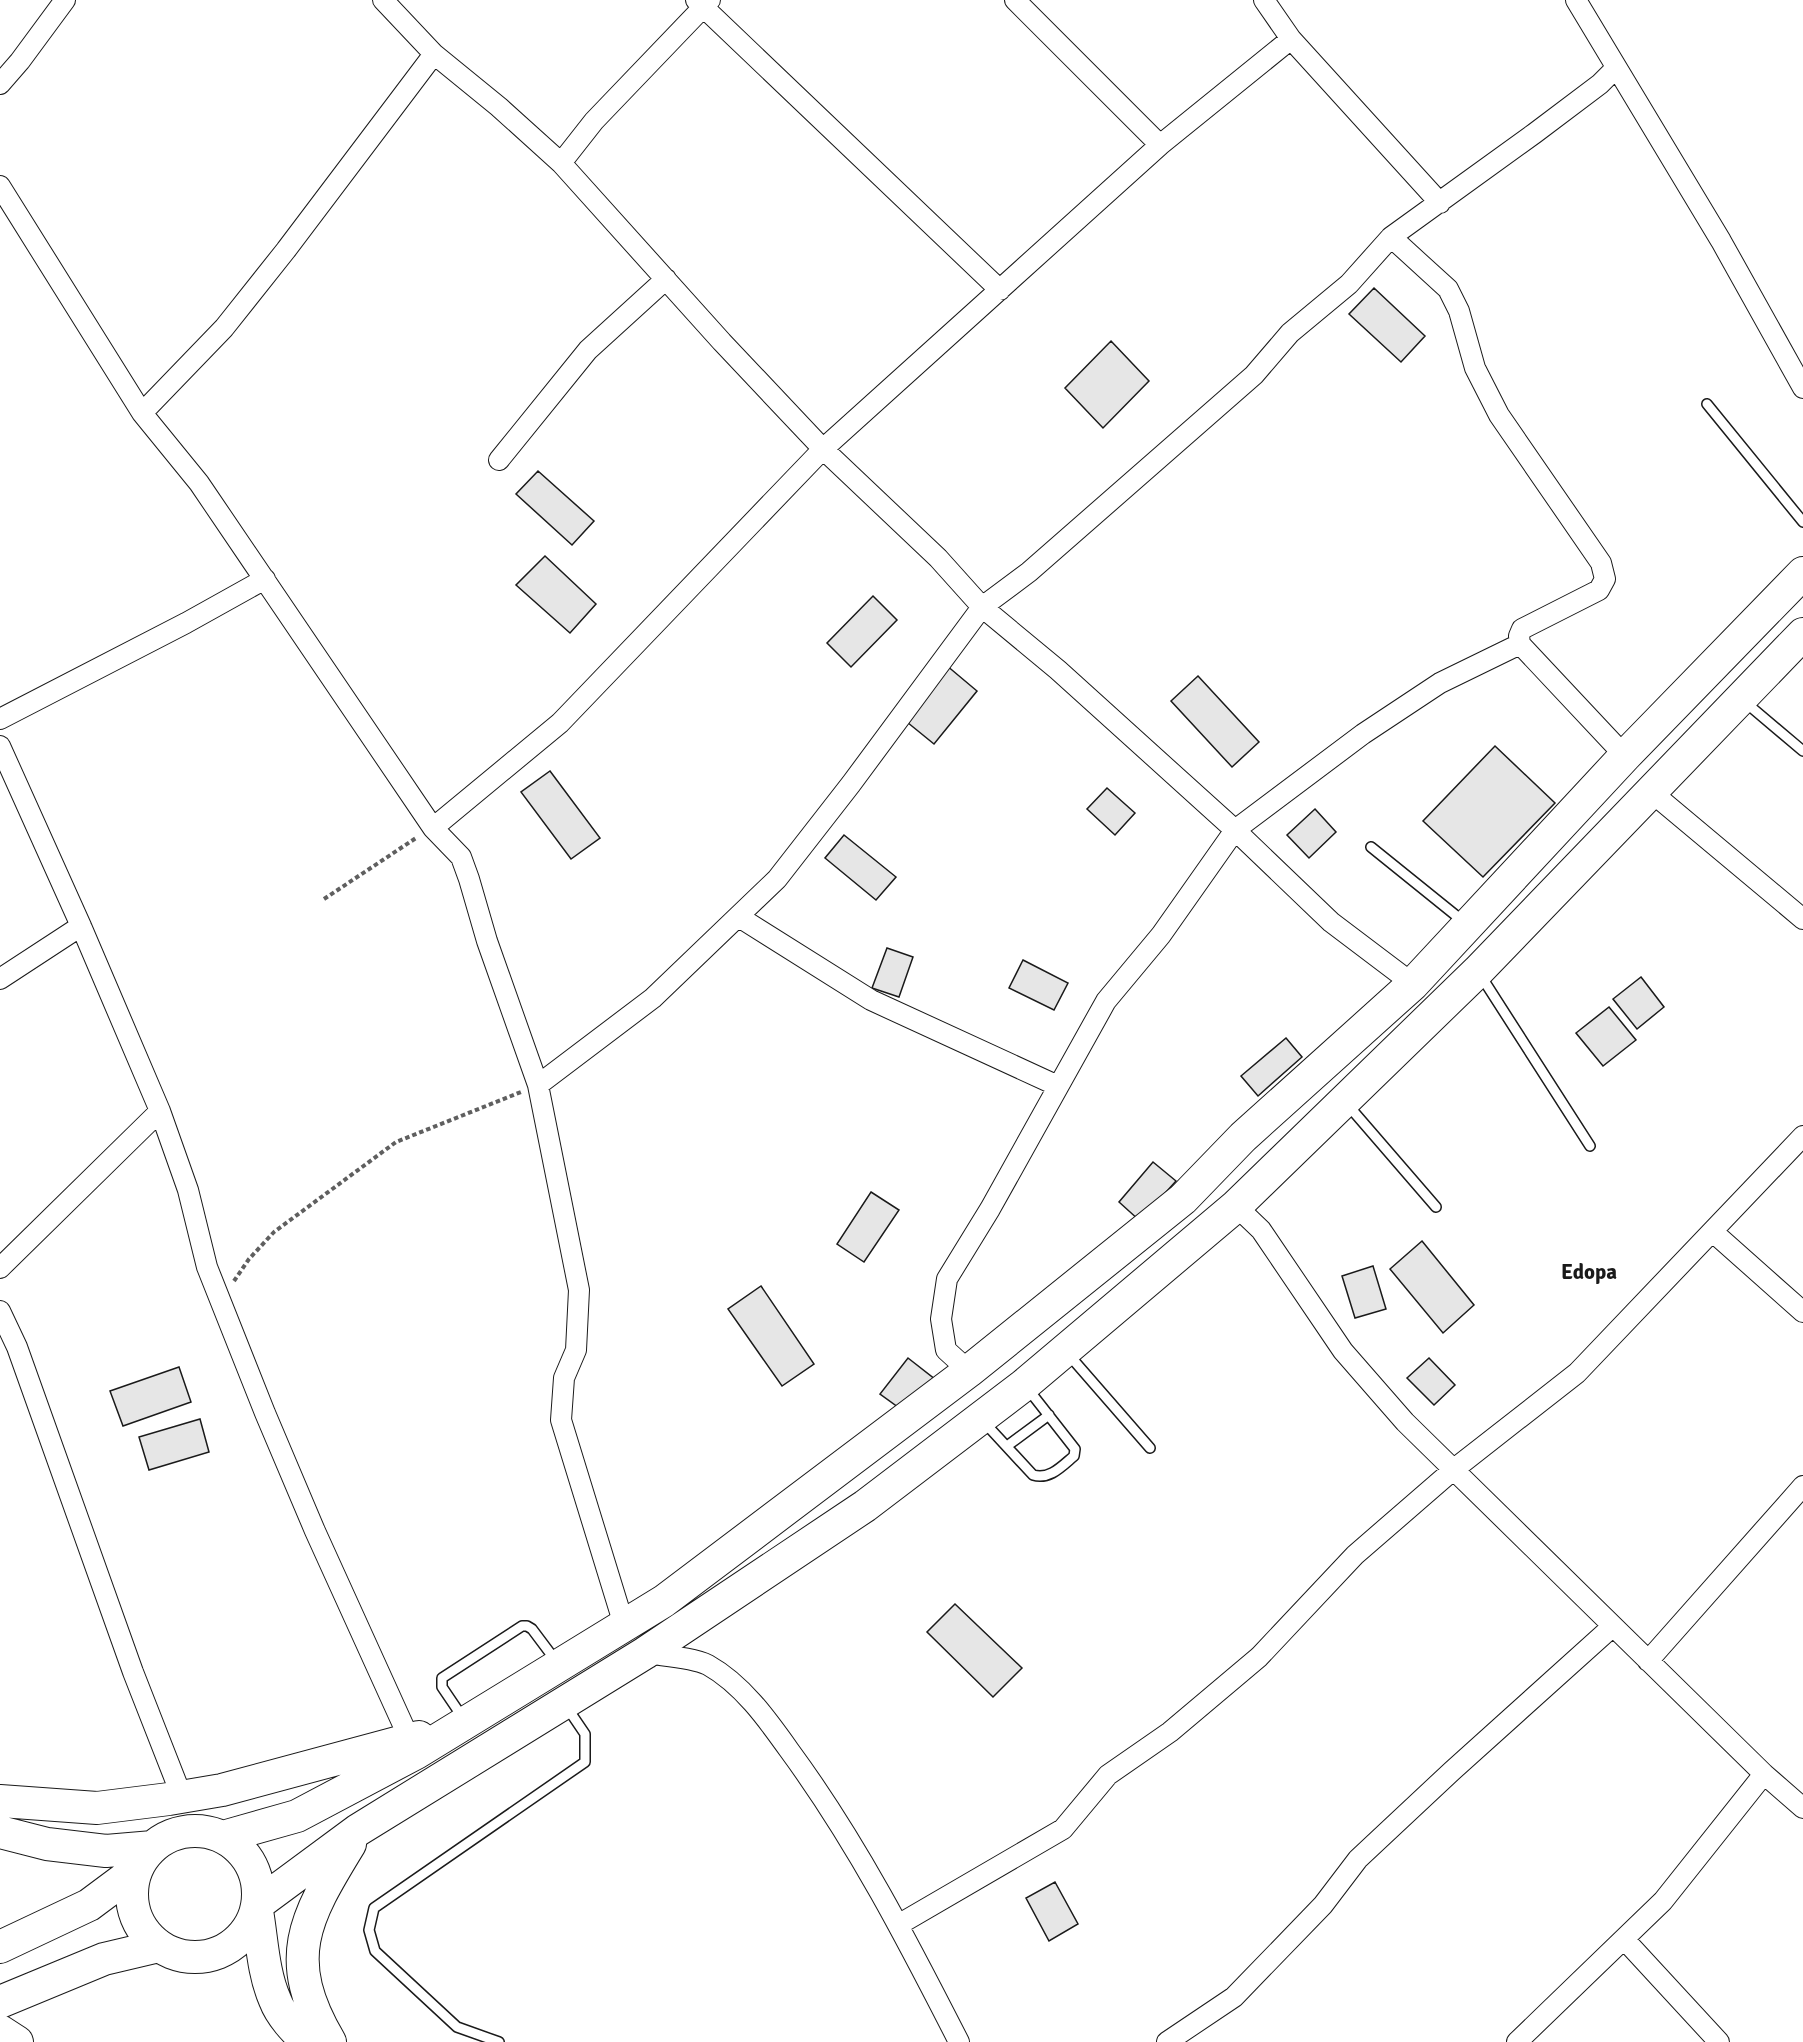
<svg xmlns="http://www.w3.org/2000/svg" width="1803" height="2042" font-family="Signika,sans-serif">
<rect width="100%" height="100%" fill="#fff"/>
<path fill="#e6e6e6" stroke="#1a1a1a" stroke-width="1.5" d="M 1374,288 L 1425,336 L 1401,362 L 1349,314 Z
M 1111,341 L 1149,381 L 1103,428 L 1065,388 Z
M 538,471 L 594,521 L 572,545 L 516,494 Z
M 545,556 L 596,604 L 570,633 L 516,585 Z
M 873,596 L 897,620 L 851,667 L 827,643 Z
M 946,665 L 977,691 L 934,744 L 902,718 Z
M 1198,676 L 1259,742 L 1232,767 L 1171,701 Z
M 1495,746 L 1555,803 L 1483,877 L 1423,821 Z
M 550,771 L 600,838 L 571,859 L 521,792 Z
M 1107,788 L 1135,813 L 1115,835 L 1087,809 Z
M 1315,809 L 1336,832 L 1309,858 L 1287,835 Z
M 844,835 L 896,877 L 876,900 L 825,858 Z
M 887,948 L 913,957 L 899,997 L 872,988 Z
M 1023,960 L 1068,983 L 1054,1010 L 1009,988 Z
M 1641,977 L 1664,1007 L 1637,1029 L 1613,999 Z
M 1609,1007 L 1636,1040 L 1603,1066 L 1576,1033 Z
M 1286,1038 L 1302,1057 L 1258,1096 L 1241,1076 Z
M 1153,1162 L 1176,1181 L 1140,1221 L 1119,1202 Z
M 871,1192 L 899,1210 L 864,1262 L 837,1244 Z
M 1422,1241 L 1474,1305 L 1443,1333 L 1390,1269 Z
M 1373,1266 L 1386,1309 L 1355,1318 L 1342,1276 Z
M 761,1286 L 814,1364 L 782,1386 L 728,1309 Z
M 908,1358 L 936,1380 L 909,1415 L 880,1394 Z
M 1429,1358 L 1455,1385 L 1434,1405 L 1407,1378 Z
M 179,1367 L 191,1402 L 123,1426 L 110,1391 Z
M 200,1419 L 209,1452 L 149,1470 L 139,1437 Z
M 955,1604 L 1022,1668 L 993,1697 L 927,1632 Z
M 1055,1882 L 1078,1924 L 1049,1941 L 1026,1898 Z"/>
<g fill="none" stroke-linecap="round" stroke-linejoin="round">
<defs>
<path id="service" d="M 1707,404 L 1803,522
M 1745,702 L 1803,751
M 1371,847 L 1464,922
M 1481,976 L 1590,1146
M 1347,1104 L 1436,1207
M 1069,1355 L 1150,1448
M 983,1421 L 1033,1475 C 1050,1480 1062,1466 1074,1456 L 1075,1449 L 1028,1389
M 1007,1446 L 1049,1415
M 463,1718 L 442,1687 L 442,1678 L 522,1626 L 527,1626 L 532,1629 L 556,1661
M 499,2042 L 457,2027 L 375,1951 L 369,1930 L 374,1908 L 585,1762 L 585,1734 L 566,1706"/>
<path id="minor" d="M 383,0 L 434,54 L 499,107 L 561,163 L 722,342 L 823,449 L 938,558 L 982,607 L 1058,670 L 1235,830 L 1331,922 L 1413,984
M 696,0 L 1000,290
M 1015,0 L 1160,145
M 1576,0 L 1721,241 L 1803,388
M 1291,39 L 1440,203
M 0,84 L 20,61 L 65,0
M 561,163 L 594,121 L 710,0
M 0,186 L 142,413 L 199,483 L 433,828 L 461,857 L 469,879 L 487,941 L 538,1085 L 579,1290 L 576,1350 L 564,1378 L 561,1420 L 624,1625
M 1391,237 L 1448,289 L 1459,311 L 1475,368 L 1499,415 L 1601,563 L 1605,579 L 1599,590 L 1522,629 L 1519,636 L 1520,644 L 1625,756
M 142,413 L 224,328 L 286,250 L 434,54
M 499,460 L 588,350 L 666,279
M 0,719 L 186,623 L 265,579
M 0,746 L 81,926 L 160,1111 L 188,1190 L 207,1267 L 265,1413 L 315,1531 L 414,1749
M 1650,791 L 1803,919
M 433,828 L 560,723 L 823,449 L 1160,145 L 1291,39 L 1264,0
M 739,917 L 871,1000 L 1058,1086
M 0,979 L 81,926
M 538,1085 L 653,998 L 777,879 L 851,784 L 982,607 L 1029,572 L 1254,375 L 1290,333 L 1349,284 L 1391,237 L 1535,133 L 1600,84 L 1616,68
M 1236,1206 L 1261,1230 L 1343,1351 L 1405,1422 L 1764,1774 L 1803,1808
M 1713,1232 L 1803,1312
M 0,1268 L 160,1111
M 0,1311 L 17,1347 L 133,1672 L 182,1797
M 969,1371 L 946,1350 L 941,1319 L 947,1279 L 990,1209 L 1106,1001 L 1161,935 L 1235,830 L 1363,734 L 1440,683 L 1520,644
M 645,1653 C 663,1656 692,1657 708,1665 C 742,1684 767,1719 789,1750 C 856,1841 908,1942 959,2042
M 1648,1661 L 1803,1486
M 898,1925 L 1063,1829 L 1108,1775 L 1170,1732 L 1259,1657 L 1355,1555 L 1453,1470 L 1577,1373 L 1803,1136
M 1624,1939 L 1719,2042
M 1167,2042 L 1234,1997 L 1323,1905 L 1358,1859 L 1452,1771 L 1613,1626
M 1517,2042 L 1663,1901 L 1764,1774"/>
<path id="trunk" d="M 0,1801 L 97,1808 L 169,1799 L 222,1790 L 419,1737
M132 1894a63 63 0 1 1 126 0a63 63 0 1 1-126 0Z
M 0,1832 L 47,1844 L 106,1851 L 153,1847
M 223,1837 L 297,1816 L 416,1753 L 664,1601 L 969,1371 L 1183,1199 L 1243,1137 L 1413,984 L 1625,756 L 1803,573
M 258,1904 L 358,1830 L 645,1653 L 865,1506 L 1024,1385 L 1236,1206 L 1478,971 L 1803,634
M 257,1911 C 262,1940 263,1973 275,2000 C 281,2016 295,2030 307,2042
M 0,1947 L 89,1905 L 136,1870
M 0,2002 L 104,1959 L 159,1946
M 0,2031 L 17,2042
M 330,2042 C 281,1959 304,1919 350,1844"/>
</defs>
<use href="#service" stroke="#1a1a1a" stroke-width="12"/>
<use href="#minor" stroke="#1a1a1a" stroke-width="22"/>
<use href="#trunk" stroke="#1a1a1a" stroke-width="34"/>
<path stroke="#5f5f5f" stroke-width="4" stroke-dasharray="4.5 3" stroke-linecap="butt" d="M 324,899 L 416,838
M 234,1281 L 249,1259 L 274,1232 L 396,1142 L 521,1092"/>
<use href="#service" stroke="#fff" stroke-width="9"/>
<use href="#minor" stroke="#fff" stroke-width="20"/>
<use href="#trunk" stroke="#fff" stroke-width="32"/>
</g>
<g text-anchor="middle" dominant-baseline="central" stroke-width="4.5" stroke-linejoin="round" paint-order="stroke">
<g font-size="21" font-weight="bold" fill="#1a1a1a" stroke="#fff">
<text x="1589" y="1272">Edopa</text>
</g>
</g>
</svg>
